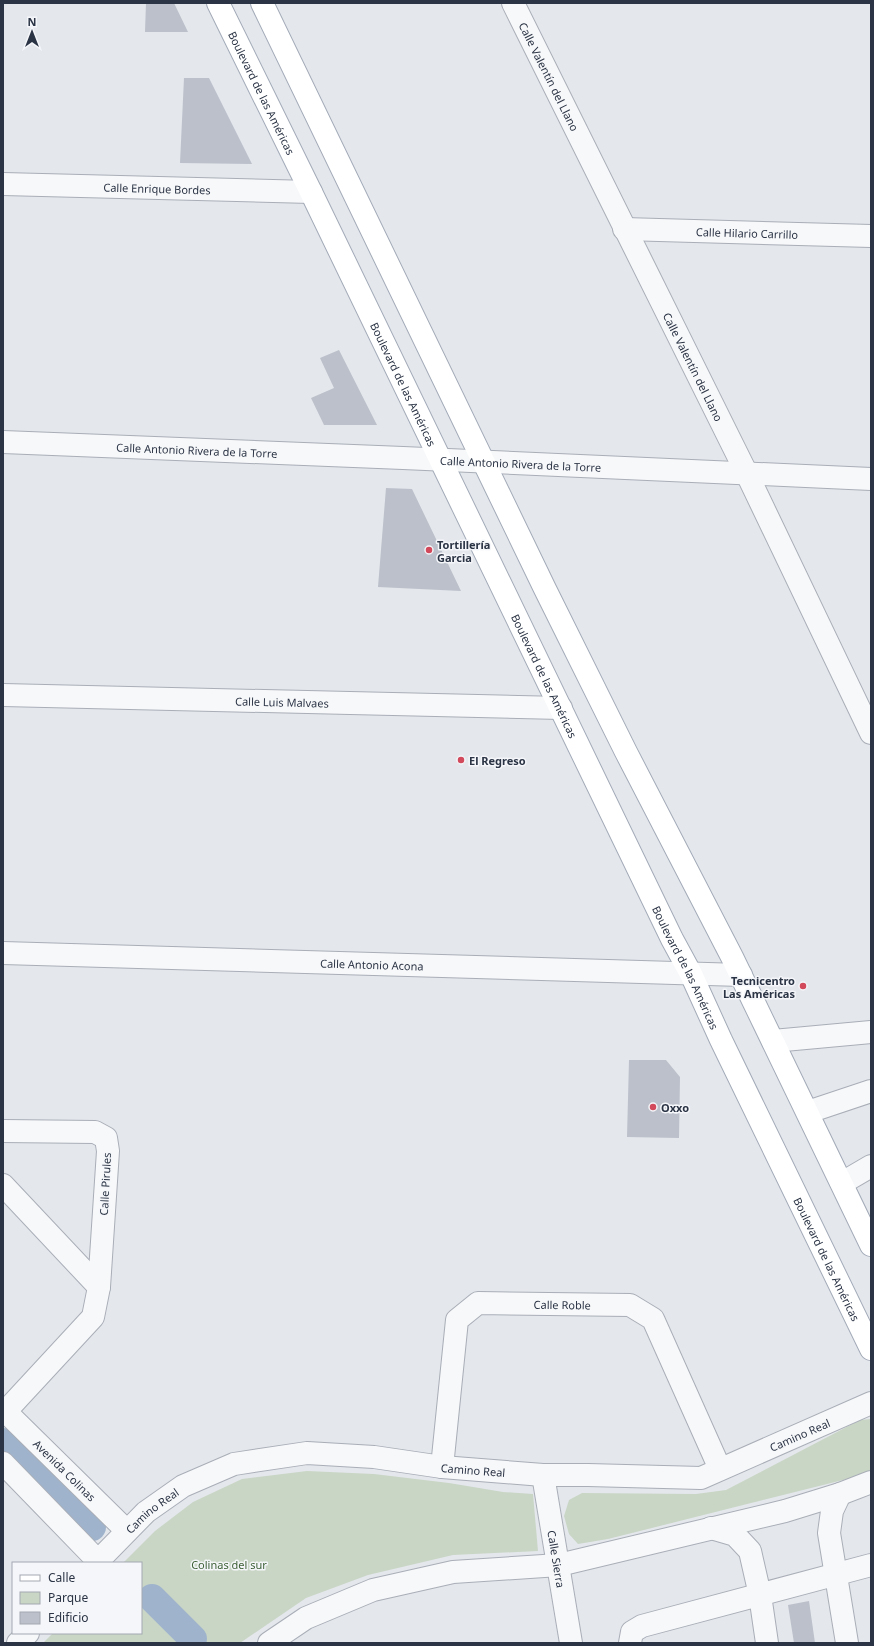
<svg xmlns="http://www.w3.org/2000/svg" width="874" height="1646" font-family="'Noto Sans',sans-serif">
<rect width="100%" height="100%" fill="#e4e7ec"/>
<path fill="#c9d6c5" d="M 871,1419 L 871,1473 L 608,1539 L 578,1544 L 569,1534 L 564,1516 L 569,1500 L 582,1493 L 696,1494 L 726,1490 L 860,1420 Z
M 307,1471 L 374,1474 L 449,1483 L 503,1492 L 533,1494 L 538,1551 L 453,1555 L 368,1575 L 306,1598 L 240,1643 L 43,1643 L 53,1633 L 141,1633 L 141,1563 L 123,1563 L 155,1531 L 193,1502 L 242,1479 Z"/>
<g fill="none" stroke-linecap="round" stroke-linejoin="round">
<path stroke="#9fb4cc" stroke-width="28" d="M 3,1442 L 92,1527
M 152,1598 L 193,1639"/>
</g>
<path fill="#bbc0ca" d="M 146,3 L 174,3 L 188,32 L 145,32 Z
M 184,78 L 209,78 L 252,164 L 180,163 Z
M 339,350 L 377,425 L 324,425 L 311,398 L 334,388 L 320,358 Z
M 386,488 L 412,489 L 461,591 L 378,587 Z
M 629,1060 L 666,1060 L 680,1077 L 679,1138 L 627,1137 Z
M 809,1601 L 815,1643 L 794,1643 L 788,1605 Z"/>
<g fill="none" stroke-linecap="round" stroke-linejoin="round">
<defs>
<g id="minor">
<path id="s1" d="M 513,3 L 747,474 L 871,733"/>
<path id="s2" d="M 3,184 L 311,192"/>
<path id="s3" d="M 624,229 L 871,236"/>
<path id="s4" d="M 3,442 L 403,458 L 871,479"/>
<path id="s5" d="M 3,695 L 561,708"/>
<path id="s6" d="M 3,953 L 741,975"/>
<path d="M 773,1041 L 871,1032"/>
<path d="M 808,1112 L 871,1091"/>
<path d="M 3,1131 L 95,1132 L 106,1138 L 108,1151 L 99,1287 L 93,1317 L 5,1412"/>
<path d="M 842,1183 L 871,1166"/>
<path d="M 3,1185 L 99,1287"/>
<path id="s7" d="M 3,1409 L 127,1531"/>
<path d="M 3,1463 L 98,1561"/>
<path id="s8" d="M 442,1467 L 457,1320 L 478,1303 L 630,1305 L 653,1319 L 720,1469"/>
<path id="s9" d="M 543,1475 L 571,1643"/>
<path d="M 840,1494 L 832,1511 L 829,1533 L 847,1643"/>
<path d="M 711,1528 L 735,1535 L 750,1551 L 760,1595 L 767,1643"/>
<path id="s10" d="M 96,1563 L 146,1512 L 183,1486 L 234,1464 L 307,1453 L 374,1457 L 442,1467 L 543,1475 L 588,1475 L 701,1478 L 871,1403"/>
<path d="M 18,1643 L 28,1633"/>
<path d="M 269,1643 L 306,1618 L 373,1590 L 453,1572 L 559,1565 L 785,1511 L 840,1494 L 871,1482"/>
<path d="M 630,1643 L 632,1632 L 642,1626 L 871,1565"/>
</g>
<g id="major">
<path id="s11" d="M 218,3 L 311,192 L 672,939 L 691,974 L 721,1040 L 871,1349"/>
<path d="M 262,3 L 545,589 L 626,752 L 732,957 L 871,1245"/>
</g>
</defs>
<use href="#minor" stroke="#a9aeb7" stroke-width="24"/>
<use href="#major" stroke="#a3abb8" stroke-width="24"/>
<use href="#minor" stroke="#f7f8fa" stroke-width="22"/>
<use href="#major" stroke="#fff" stroke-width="22"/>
</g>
<g fill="#d1495b" stroke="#f4f6f9" stroke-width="1.5">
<circle cx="429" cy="550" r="4"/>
<circle cx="461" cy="760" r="4"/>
<circle cx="803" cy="986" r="4"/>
<circle cx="653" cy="1107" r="4"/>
</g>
<g text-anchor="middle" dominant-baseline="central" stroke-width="3" stroke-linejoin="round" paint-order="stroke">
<g font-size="11" fill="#2b3445" stroke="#f4f6f9">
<text stroke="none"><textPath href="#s1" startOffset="82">Calle Valentín del Llano</textPath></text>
<text stroke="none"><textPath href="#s11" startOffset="100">Boulevard de las Américas</textPath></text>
<text stroke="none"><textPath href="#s2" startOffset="154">Calle Enrique Bordes</textPath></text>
<text stroke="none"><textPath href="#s3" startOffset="123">Calle Hilario Carrillo</textPath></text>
<text stroke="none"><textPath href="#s1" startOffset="406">Calle Valentín del Llano</textPath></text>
<text stroke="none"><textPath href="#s11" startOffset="424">Boulevard de las Américas</textPath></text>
<text stroke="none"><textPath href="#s4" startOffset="194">Calle Antonio Rivera de la Torre</textPath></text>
<text stroke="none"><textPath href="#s4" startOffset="518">Calle Antonio Rivera de la Torre</textPath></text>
<text stroke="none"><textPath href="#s11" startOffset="748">Boulevard de las Américas</textPath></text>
<text stroke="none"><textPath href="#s5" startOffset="279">Calle Luis Malvaes</textPath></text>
<text stroke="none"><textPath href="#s6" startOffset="369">Calle Antonio Acona</textPath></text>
<text stroke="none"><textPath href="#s11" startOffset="1072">Boulevard de las Américas</textPath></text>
<text transform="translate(105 1184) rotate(-87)">Calle Pirules</text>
<text stroke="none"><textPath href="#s11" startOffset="1396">Boulevard de las Américas</textPath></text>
<text stroke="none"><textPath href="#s8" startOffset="259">Calle Roble</textPath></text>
<text stroke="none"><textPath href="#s10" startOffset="749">Camino Real</textPath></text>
<text stroke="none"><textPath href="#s10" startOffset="413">Camino Real</textPath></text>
<text stroke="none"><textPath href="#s7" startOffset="87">Avenida Colinas</textPath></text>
<text stroke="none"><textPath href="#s10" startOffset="77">Camino Real</textPath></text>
<text stroke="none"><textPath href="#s9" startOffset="85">Calle Sierra</textPath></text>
</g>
<g font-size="11" font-weight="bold" fill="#2b3445" stroke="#f4f6f9" text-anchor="start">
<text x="437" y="544">Tortillería<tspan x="437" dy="13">Garcia</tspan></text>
<text x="469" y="760">El Regreso</text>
<text x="795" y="980" text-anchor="end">Tecnicentro<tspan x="795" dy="13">Las Américas</tspan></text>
<text x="661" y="1107">Oxxo</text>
</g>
<g font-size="11" fill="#3f6138" stroke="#f4f6f9">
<text x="229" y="1564">Colinas del sur</text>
</g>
</g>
<rect width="874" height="1646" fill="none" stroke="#2b3445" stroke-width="8"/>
<rect x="12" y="1562" width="130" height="72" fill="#f4f6f9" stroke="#a4a8b1"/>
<rect x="20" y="1575" width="20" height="6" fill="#ffffff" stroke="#a4a8b1"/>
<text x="48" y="1582" font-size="12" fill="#2b3445">Calle</text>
<rect x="20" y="1592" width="20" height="12" fill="#c9d6c5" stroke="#a4a8b1"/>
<text x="48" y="1602" font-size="12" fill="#2b3445">Parque</text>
<rect x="20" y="1612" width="20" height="12" fill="#bbc0ca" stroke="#a4a8b1"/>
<text x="48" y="1622" font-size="12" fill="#2b3445">Edificio</text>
<g transform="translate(32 32)" stroke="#f4f6f9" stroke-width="3" paint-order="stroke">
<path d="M0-3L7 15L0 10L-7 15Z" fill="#2b3445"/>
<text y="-6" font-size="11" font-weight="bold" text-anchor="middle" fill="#2b3445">N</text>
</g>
</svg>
